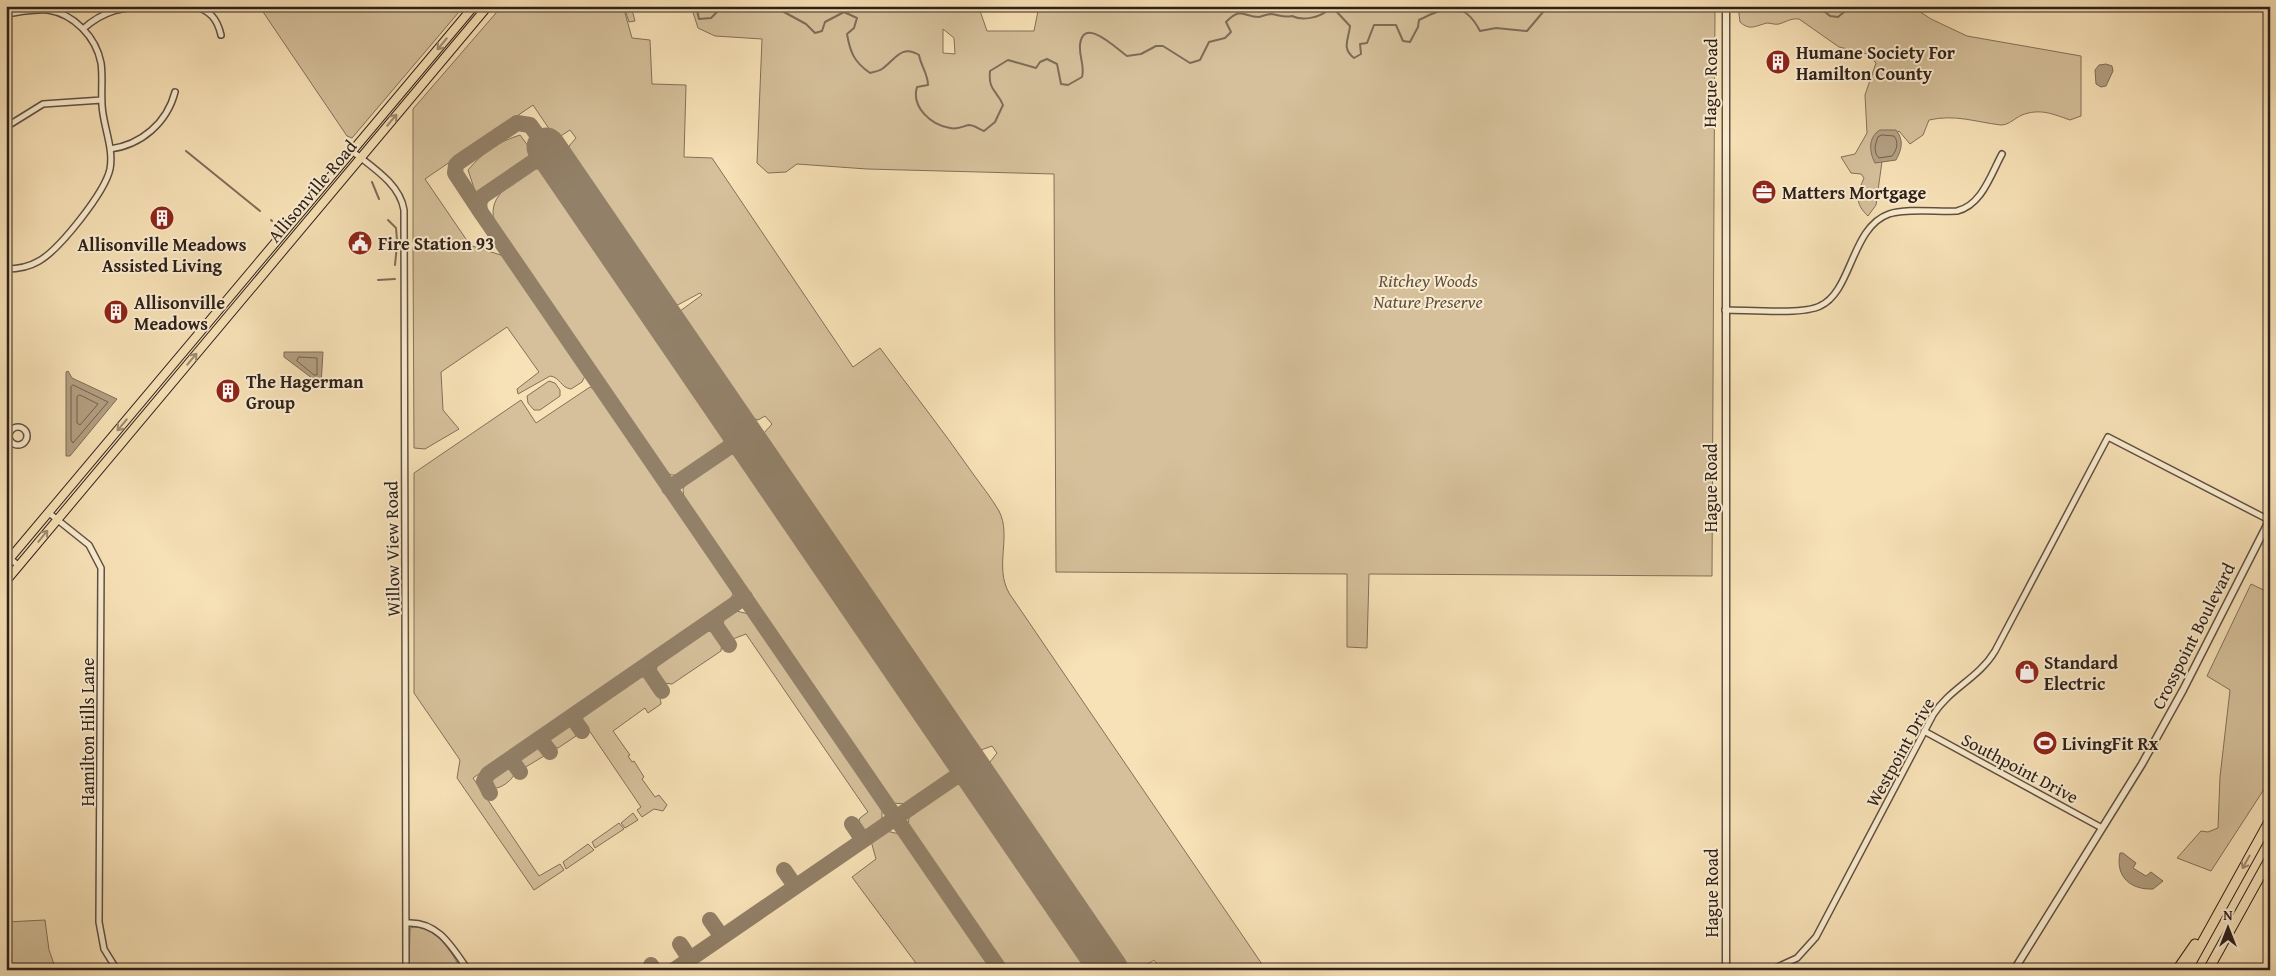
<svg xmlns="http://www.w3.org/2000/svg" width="2276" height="976" font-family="'Gentium Book Plus',serif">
<rect width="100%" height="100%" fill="#f7e1b6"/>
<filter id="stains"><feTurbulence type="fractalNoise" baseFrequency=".004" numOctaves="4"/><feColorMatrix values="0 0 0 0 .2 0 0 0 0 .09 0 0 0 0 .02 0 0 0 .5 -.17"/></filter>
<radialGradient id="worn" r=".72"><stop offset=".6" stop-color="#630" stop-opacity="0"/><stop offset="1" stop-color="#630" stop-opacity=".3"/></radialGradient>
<path fill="#d5c09b" stroke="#82705a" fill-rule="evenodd" d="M 259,6 L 464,6 L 352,138 L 347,136 Z
M 502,6 L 623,6 L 632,38 L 650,40 L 652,84 L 686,85 L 684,157 L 712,158 L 853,367 L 880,348 C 910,389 942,429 971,471 C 980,484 991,497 999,511 C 1012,536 994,566 1009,593 L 1266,970 L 1161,970 L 1154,960 C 1143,968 1132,969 1120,961 L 990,771 L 990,762 L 997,753 L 992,746 L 981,750 L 973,747 L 764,442 L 764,433 L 772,424 L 765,416 L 758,420 L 746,416 L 676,314 L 702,295 L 700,293 L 672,308 L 568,156 L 569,146 L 576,138 L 570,130 L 556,139 L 533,105 L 425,179 L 468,242 L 413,242 L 413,109 Z
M 624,6 L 631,6 L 635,21 L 629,22 Z
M 691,6 L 959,6 L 979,8 L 987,31 L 1034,31 L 1039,6 L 1715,6 L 1712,576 L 1369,574 L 1367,648 L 1347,647 L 1347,574 L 1056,572 L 1054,174 L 867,169 L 797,164 L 786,172 L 768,173 L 757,163 L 762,39 L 715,36 L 698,28 ZM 943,29 L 954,38 L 955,54 L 943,53 Z
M 1738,6 L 1911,6 L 1931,19 L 1967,36 L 2081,56 L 2081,116 L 2070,120 C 2053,114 2040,108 2022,115 C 2015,118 2009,125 2001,125 C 1975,122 1956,114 1929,120 L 1923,135 L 1910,144 L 1899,131 L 1884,147 L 1876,205 L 1868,216 C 1854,203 1857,194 1864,178 L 1861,174 L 1851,173 L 1841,157 L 1855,154 L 1867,133 L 1865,95 L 1876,63 L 1867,54 L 1839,47 L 1799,19 C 1791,18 1786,22 1779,24 C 1775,25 1771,23 1767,23 C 1755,26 1750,31 1740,22 Z
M 520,135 L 534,154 L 476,194 L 468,170 C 483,152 498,142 520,135 Z
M 531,169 L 540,169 L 547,172 L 724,430 L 725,439 L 721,447 L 679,475 L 671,475 L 664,470 L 496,226 C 484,197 511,184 531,169 Z
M 472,246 L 504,256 L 585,376 L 582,382 L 571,389 C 561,388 560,377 550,376 L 518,394 L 517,389 L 539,372 L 507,327 L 441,372 L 443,410 L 459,429 L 425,449 L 414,448 L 413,247 Z
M 549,381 L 555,383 L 560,390 L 560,396 L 540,410 L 534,410 L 528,403 L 527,396 Z
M 590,387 L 596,390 L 732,588 L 733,594 L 729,602 L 473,778 L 539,876 L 560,864 L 564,870 L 534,890 L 457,778 L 460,760 L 414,693 L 414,473 L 521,400 L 536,423 Z
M 734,454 L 743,458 L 951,763 L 951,773 L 906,804 L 892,803 L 684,499 L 683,489 L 686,483 L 728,455 Z
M 2251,584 L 2270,593 L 2270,780 L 2211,871 L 2177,858 L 2201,831 L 2208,832 L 2218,828 L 2220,777 L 2230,690 L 2207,676 Z
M 736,611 L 749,614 L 882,807 L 882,818 L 869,830 L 863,830 L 858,824 L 860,818 L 868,812 L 746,634 L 733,639 L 723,627 L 724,619 Z
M 707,631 L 713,632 L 722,643 L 721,651 L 672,684 L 664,683 L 656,672 L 657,665 Z
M 640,677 L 645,677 C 652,683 661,695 661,704 L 648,713 L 645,708 L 613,731 L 630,755 L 628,756 L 632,762 L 634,761 L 644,777 L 642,779 L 655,797 L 659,795 L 667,805 L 663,811 L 654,809 L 642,817 L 637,810 L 641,807 L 582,720 L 584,715 Z
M 569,726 L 574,729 L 576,736 L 558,748 L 553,747 L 550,739 Z
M 536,748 L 541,749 L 544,756 L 524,768 L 520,759 Z
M 506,769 L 511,769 L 514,775 C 511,781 500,789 494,788 L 491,784 L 492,779 Z
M 960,784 L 967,787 L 1092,970 L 1006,970 L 909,828 C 908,824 908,820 910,816 C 915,808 951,784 960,784 Z
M 633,813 L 638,820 L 625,828 L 621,823 Z
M 619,823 L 624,829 L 595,848 L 592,842 Z
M 886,831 L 900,834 L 993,970 L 921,970 L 852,877 L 876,859 L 871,841 Z
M 588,844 L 594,850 L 566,869 L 563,862 Z
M 45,920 L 49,950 L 56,970 L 6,970 L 6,922 Z
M 414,927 C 439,927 450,952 462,970 L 409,970 L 410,928 Z"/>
<path fill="#b39f81" stroke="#7e6c58" d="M 2106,64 L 2112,66 L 2113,71 L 2106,86 L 2101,87 L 2096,84 L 2095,70 L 2099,65 Z
M 1880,130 L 1896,130 C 1904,140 1902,149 1896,160 L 1875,163 C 1869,152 1868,137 1880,130 Z
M 284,352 L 323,352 L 321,385 L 284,357 Z
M 68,371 L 72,378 L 117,399 L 70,456 L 66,456 L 66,372 Z
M 2120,853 L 2123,853 L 2136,863 L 2133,868 L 2146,876 L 2151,872 L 2163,881 L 2153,889 C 2131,890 2115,877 2120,853 Z"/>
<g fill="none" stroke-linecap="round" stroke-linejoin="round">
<path stroke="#70604e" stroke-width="1" d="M 1882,135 L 1894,136 C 1899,142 1897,150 1892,156 L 1879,158 C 1873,152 1875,144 1878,137 Z
M 299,357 L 317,358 L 317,375 L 314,375 L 297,361 Z
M 73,385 L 108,402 L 73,443 L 71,440 L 71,387 Z
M 80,395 L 98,404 L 80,425 L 77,423 L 77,397 Z"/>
<path stroke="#7e6c58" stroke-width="2" d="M 696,6 L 699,19 L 711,18 L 720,9 L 729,11 L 734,6
M 773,6 L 806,24 L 815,33 L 822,31 L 825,22 L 844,12 L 857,18 L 854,28 L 847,34 C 850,52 854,62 870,73 C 874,72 879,71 882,69 C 895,60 901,44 919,55 C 921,66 928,74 928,85 L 917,87 C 911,107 931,125 950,128 C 957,130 963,126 969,125 C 974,125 979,129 984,131 L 995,122 L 1003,105 C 997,90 988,91 990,71 L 1008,60 L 1036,68 L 1040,62 L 1047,59 L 1057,64 L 1061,84 L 1068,85 L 1082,77 C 1085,66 1079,57 1080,45 C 1083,15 1117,49 1127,56 L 1141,54 L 1156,46 L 1163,46 L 1190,63 L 1200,60 L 1209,42 L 1225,38 L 1231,32 L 1226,22 C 1242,6 1243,17 1259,17 C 1263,16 1267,14 1271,14 C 1280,15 1283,18 1292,16 C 1302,21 1319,18 1328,10 L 1336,11 L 1350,26 C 1349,39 1341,48 1354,58 L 1361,54 L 1360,44 L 1367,43 L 1374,25 L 1396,25 L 1403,41 L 1410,42 L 1418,27 L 1419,20 C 1447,6 1464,0 1480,31 L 1496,28 L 1527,31 L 1548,6
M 1818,6 L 1830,16 L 1838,17 L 1849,8 L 1881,10 L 1900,6
M 186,151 L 260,211
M 372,182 L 379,199
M 271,220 L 272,221
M 388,220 L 396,228 L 397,240
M 395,265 L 397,245
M 378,280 L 395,279"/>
<path stroke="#928068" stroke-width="16" d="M 549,151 L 483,196 L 479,202 L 480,211 L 1000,970
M 482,214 L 455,173 L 456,165 L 459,162 L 517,123 L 530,125 L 546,147
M 669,488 L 744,437
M 712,620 L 729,645
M 645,666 L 662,691
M 572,717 L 582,731
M 540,739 L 550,752
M 511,759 L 520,772
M 490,793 L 484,781 L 488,774 L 745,597
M 852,824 L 863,840
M 784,870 L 795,886
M 710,920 L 722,937
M 680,944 L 690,959
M 651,965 L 654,970
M 674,970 L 970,767"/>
<path stroke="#928068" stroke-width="39" d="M 546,147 L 1109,970"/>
<defs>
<path id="minor" d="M 194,6 C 210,11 217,18 221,35
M 6,14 C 20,12 34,9 48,10 C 74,14 96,37 101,63 C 103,77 101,91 102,105 C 103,126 114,148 110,169 C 105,192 60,249 39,261 C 29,267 18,269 6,269
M 83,29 C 104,10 123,7 150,6
M 6,127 L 43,104 L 102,100
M 110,149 C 141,145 167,123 175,92
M 352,151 C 372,167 400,184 404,210 L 406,970
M 1725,310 C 1748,310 1802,315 1820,306 C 1852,292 1851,227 1889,214 C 1906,208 1938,212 1957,211 C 1982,205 1991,174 2002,154
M9 436a9 9 0 1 1 18 0a9 9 0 1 1-18 0Z
M 49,513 L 89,545 L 101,568 L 99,922 L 104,949 L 117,970
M 6,555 L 19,566
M 1924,731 L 2102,828
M 407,923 C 438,921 452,947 468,970
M 1771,970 L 1797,958 L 1816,937 L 1933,715 C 1949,689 1979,678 1995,651 L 2108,437 L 2269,520"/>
<path id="tertiary" d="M 1726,970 L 1726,6
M 2014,970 L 2142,764 L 2183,690 L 2270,519"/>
<path id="primary" d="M 6,563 L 474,6
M 6,581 L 488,6"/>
<path id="motorway" d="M 2177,970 L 2195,944
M 2187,970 L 2270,820
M 2208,970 L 2270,858"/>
</defs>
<use href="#minor" stroke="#605041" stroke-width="8"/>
<use href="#tertiary" stroke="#605041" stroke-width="9"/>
<use href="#primary" stroke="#2e201a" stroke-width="10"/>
<use href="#motorway" stroke="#2e201a" stroke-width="11"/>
<use href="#minor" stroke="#faecd0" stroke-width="5"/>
<use href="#tertiary" stroke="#faecd0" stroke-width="6"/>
<use href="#primary" stroke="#f7e1b6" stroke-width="8"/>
<use href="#motorway" stroke="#f7e1b6" stroke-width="9"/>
</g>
<defs><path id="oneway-shaft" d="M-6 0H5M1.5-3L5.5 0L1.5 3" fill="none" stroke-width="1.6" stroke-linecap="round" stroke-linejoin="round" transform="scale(1.25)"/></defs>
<g stroke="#9d8a70">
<use href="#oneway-shaft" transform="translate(442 44) rotate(130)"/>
<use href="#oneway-shaft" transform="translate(392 120) rotate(-50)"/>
<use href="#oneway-shaft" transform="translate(192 359) rotate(-50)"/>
<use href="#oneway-shaft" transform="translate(122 425) rotate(130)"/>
<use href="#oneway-shaft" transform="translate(43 536) rotate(-51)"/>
<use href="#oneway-shaft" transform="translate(2246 862) rotate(119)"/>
</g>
<defs>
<symbol id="building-disc" viewBox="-11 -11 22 22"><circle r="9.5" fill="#8f2418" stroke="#faecd0"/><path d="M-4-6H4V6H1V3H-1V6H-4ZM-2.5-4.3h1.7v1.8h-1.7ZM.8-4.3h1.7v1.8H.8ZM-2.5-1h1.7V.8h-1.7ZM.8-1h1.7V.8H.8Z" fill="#fff"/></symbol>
<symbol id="office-disc" viewBox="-11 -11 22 22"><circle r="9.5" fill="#8f2418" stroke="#faecd0"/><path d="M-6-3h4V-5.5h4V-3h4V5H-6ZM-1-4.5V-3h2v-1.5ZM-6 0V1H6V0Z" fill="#fff"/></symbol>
<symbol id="civic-disc" viewBox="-11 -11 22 22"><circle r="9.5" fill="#8f2418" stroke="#faecd0"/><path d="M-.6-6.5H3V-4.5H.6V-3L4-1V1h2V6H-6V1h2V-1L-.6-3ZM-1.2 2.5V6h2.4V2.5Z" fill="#fff"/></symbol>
<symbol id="shop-disc" viewBox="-11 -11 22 22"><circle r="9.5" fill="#8f2418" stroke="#faecd0"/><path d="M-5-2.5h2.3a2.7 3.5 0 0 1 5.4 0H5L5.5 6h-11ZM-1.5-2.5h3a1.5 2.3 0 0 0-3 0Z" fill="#fff"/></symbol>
<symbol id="stadium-disc" viewBox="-11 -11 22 22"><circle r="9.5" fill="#8f2418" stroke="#faecd0"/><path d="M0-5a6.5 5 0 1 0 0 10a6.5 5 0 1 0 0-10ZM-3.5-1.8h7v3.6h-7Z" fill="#fff"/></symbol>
</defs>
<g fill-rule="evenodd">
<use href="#building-disc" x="1764" y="48" width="28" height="28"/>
<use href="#office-disc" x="1750" y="178" width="28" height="28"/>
<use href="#building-disc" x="148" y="204" width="28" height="28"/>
<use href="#civic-disc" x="346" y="229" width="28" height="28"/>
<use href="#building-disc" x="102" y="298" width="28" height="28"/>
<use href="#building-disc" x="214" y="377" width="28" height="28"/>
<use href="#shop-disc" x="2013" y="658" width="28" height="28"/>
<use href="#stadium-disc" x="2031" y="729" width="28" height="28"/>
</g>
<g text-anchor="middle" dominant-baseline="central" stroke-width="4" stroke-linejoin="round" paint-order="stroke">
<g font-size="18" font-weight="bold" fill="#2e201a" stroke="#faecd0" text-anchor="start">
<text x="1796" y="52">Humane Society For<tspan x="1796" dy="21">Hamilton County</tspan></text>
<text x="1782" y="192">Matters Mortgage</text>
<text x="378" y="243">Fire Station 93</text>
<text x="162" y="244" text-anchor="middle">Allisonville Meadows<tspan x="162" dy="21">Assisted Living</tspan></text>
<text x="134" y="302">Allisonville<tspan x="134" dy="21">Meadows</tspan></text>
<text x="246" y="381">The Hagerman<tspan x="246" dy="21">Group</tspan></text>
<text x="2044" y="662">Standard<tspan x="2044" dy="21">Electric</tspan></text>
<text x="2062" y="743">LivingFit Rx</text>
</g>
<g font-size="18" fill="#2e201a" stroke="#faecd0">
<text transform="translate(1710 83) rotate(-89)">Hague Road</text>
<text transform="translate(312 191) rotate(-50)">Allisonville Road</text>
<text transform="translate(1710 488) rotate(-90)">Hague Road</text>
<text transform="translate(392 549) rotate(-91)">Willow View Road</text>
<text transform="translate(2193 636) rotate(-63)">Crosspoint Boulevard</text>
<text transform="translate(87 732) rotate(-90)">Hamilton Hills Lane</text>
<text transform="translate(1900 752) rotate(-61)">Westpoint Drive</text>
<text transform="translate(2020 768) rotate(28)">Southpoint Drive</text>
<text transform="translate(1711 893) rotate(-90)">Hague Road</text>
</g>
<g font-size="18" font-style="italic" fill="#605041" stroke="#faecd0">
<text x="1428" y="280">Ritchey Woods<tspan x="1428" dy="21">Nature Preserve</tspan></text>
</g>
</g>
<rect width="2276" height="976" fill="none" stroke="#f7e1b6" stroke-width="25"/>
<rect x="8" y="8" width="2261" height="961" fill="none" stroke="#2e201a" stroke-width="2.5"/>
<rect x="12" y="12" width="2251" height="951" fill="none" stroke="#2e201a"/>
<g transform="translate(2228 928)" stroke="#faecd0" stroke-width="4" paint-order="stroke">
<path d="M0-4L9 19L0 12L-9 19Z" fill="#2e201a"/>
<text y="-8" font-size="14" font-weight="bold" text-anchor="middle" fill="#2e201a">N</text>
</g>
<rect width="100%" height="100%" filter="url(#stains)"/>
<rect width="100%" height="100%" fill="url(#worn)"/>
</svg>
